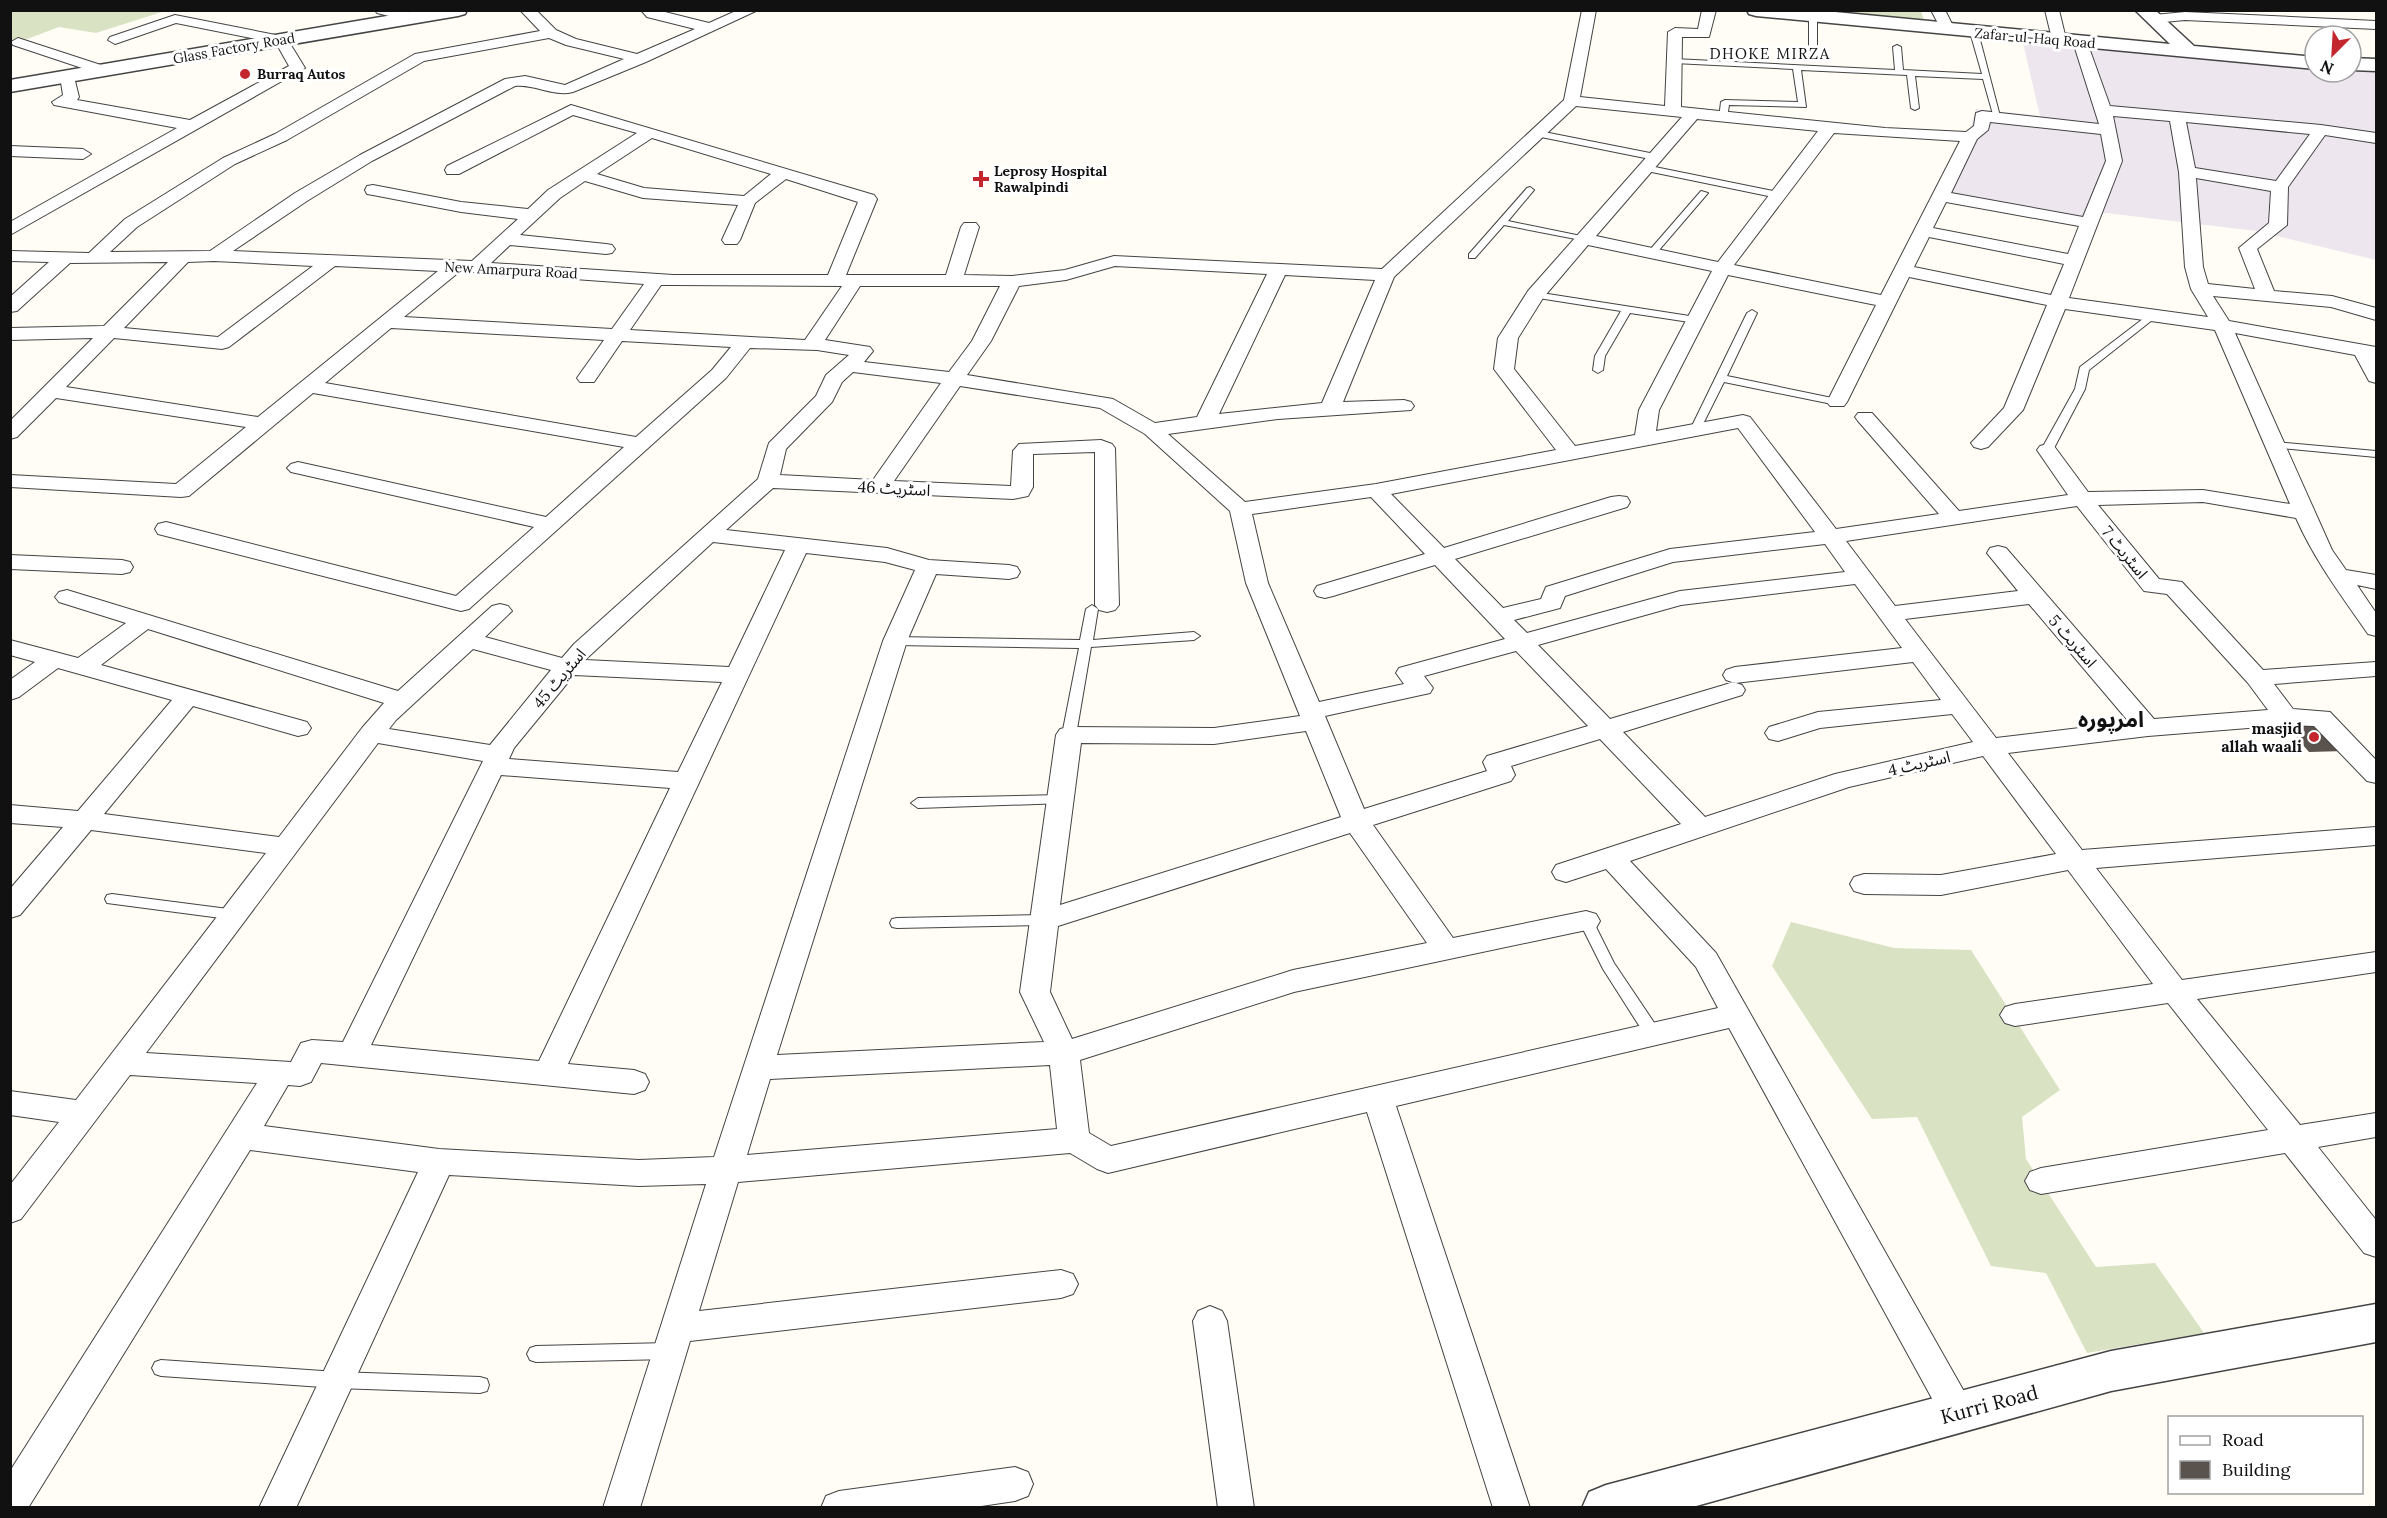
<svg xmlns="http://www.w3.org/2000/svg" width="2387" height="1518" font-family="Lora,'Noto Sans Arabic',serif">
<rect width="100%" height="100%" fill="#fffdf5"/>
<path fill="#eee6ef" d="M 2022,39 L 2315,62 L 2315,72 L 2351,72 L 2351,64 L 2376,65 L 2376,260 L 2256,231 L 2106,213 L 2078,219 L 1949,197 L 1976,109 L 2040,116 Z"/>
<path fill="#d9e3c4" d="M 11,11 L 165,11 L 96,33 L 59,27 L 11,45 Z
M 1836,11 L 1921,11 L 1924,20 Z
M 1791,922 L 1894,948 L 1971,950 L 2060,1090 L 2022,1117 L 2026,1159 L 2096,1267 L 2155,1263 L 2204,1333 L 2087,1353 L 2046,1273 L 1991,1266 L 1917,1117 L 1872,1119 L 1772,966 Z"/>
<path fill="#5a524d" d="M 2318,721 L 2345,751 L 2309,752 L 2284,723 Z"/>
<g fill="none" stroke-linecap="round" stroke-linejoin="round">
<defs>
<path id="service" d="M 1813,14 L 1817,16 L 1817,50 L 1813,52 L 1809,50 L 1809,16 Z
M 1974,30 L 1978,32 L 2001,120 L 1994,118 L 1983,79 L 1915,76 L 1919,108 L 1915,110 L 1911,108 L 1907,75 L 1801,70 L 1806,107 L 1729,105 L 1727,118 L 1723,121 L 1719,118 L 1721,102 L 1725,100 L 1798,102 L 1793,69 L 1674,63 L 1670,61 L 1674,59 L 1895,70 L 1893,47 L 1897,45 L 1901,47 L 1903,70 L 1982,74 L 1970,32 Z
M 1539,131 L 1655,154 L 1659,157 L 1655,160 L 1536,136 L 1536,132 Z
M 1645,165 L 1778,192 L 1783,195 L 1778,198 L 1642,170 L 1642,166 Z
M 1530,187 L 1534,190 L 1508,221 L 1586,237 L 1586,241 L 1504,225 L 1475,258 L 1469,258 L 1469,254 L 1527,188 Z
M 1701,191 L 1708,193 L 1654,256 L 1648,256 L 1648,252 Z
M 1535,292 L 1696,317 L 1701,320 L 1696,323 L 1630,313 L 1605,356 L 1603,370 L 1598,373 L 1593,370 L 1595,356 L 1621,311 L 1532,297 L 1530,295 Z
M 1752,310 L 1757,313 L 1727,376 L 1837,399 L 1842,402 L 1837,405 L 1724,382 L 1699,432 L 1691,432 L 1690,430 L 1747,313 Z
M 2152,312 L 2156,313 L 2156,317 L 2089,370 L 2085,389 L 2053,450 L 2051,452 L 2043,452 L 2041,450 L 2075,389 L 2080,367 Z
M 2275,442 L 2376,451 L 2376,457 L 2271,447 L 2270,445 Z
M 1092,605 L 1098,609 L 1093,640 L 1194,632 L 1200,636 L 1194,640 L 1091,647 L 1076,735 L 1069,739 L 1062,735 L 1079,648 L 895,645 L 889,641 L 895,637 L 1080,640 L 1086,609 Z
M 1060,795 L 1065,797 L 1067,800 L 1065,803 L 918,808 L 911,803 L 918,798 Z
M 112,894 L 236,910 L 241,911 L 243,915 L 241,919 L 236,920 L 107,903 L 105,899 L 107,895 Z
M 1045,915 L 1050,916 L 1052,920 L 1050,924 L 1045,925 L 897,928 L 892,927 L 890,923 L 892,919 L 897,918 Z
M 1586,916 L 1591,917 L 1614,963 L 1659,1030 L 1661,1034 L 1659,1038 L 1653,1040 L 1647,1038 L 1603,969 L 1579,921 L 1581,917 Z
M 669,1343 L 675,1345 L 678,1351 L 675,1357 L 669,1359 L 536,1362 L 530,1360 L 527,1354 L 530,1348 L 536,1346 Z
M 161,1360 L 337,1372 L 480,1377 L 487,1379 L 489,1385 L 487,1391 L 480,1393 L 337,1388 L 161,1376 L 155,1374 L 152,1368 L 155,1362 Z"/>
<path id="minor" d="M 375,10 L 401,10 L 418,15 L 420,18 L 413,22 L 377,13 Z
M 520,10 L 536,10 L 556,30 L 576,39 L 637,54 L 695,29 L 647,17 L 641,10 L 657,10 L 709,23 L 738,10 L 758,10 L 646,62 L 573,92 C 553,97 535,84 515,86 L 372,161 L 307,201 L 233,251 L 472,261 L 518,219 L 461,212 L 373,195 L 367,194 L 365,190 L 367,186 L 373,185 L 461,202 L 528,209 L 548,190 L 637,133 L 573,115 L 459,174 L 447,174 L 445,170 L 447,166 L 571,105 L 874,195 L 877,199 L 846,275 L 946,275 L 961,227 L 964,223 L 976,223 L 979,227 L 964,275 L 1012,276 L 1065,270 L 1114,256 L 1382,269 L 1564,100 L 1582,10 L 1596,10 L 1580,97 L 1665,106 L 1668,32 L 1675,28 L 1698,29 L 1702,10 L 1716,10 L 1709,37 L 1682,37 L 1681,107 L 1885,128 L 1966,132 L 1974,126 L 1976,113 L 1982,111 L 2099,124 L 2073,42 L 2080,38 L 2087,42 L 2110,106 L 2321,125 L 2376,133 L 2376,143 L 2325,135 L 2288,187 L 2287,225 L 2257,249 L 2274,291 L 2332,296 L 2376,308 L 2376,320 L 2331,307 L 2213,296 L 2229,321 L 2376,347 L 2376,383 L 2369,381 L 2355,355 L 2235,333 L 2332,550 L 2346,570 L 2376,575 L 2376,589 L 2357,585 L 2376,613 L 2376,636 L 2368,634 C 2341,595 2315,561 2296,518 L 2203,502 L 2098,505 L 2159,579 L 2182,582 L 2263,670 L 2376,662 L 2376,676 L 2274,684 L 2293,709 L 2330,712 L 2376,760 L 2376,783 L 2367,781 L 2314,726 L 2286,725 L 2148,736 L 2008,753 L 2082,850 L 2376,827 L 2376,845 L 2096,868 L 2182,980 L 2376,952 L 2376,972 L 2197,999 L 2300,1125 L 2376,1113 L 2376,1137 L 2318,1147 L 2376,1220 L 2376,1257 L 2364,1253 L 2285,1153 L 2041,1194 L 2030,1190 L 2025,1181 L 2030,1172 L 2041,1168 L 2268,1130 L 2168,1003 L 2015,1026 L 2005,1023 L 2000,1015 L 2005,1007 L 2015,1004 L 2153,984 L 2068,870 L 1941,895 L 1864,894 L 1854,891 L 1850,884 L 1854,877 L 1864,874 L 1941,875 L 2056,854 L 1983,756 L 1849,787 L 1630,861 L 1716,953 L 1970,1402 L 1976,1413 L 1970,1424 L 1958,1429 L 1946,1424 L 1729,1028 L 1396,1106 L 1530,1508 L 1493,1508 L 1367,1112 L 1108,1173 L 1097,1169 L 1070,1153 L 738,1182 L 699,1311 L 1061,1270 L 1073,1274 L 1078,1284 L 1073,1294 L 1061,1298 L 690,1341 L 640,1508 L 603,1508 L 706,1184 L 639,1186 L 449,1175 L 296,1508 L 259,1508 L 418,1172 L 250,1150 L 28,1508 L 10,1508 L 10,1471 L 257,1083 L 130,1075 L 21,1219 L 10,1223 L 10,1185 L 59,1122 L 10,1115 L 10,1091 L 76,1100 L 266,853 L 91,830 L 20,915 L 10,918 L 10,889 L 63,827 L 10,823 L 10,805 L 78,811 L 172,700 L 58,668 L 19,697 L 10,700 L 10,680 L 35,662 L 10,655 L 10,640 L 78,658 L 126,623 L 59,602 L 55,597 L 59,592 L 67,590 L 398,691 L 492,606 L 500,604 L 508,606 L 512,611 L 485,637 L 562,658 L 574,644 L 758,479 L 769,443 L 816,396 L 826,375 L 849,355 L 817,350 L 750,348 L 726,378 L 469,609 L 461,611 L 158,534 L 155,529 L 158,524 L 166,522 L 456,596 L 534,527 L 291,472 L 287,468 L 291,464 L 298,462 L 546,517 L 624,447 L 313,393 L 189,496 L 181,497 L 10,487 L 10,475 L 176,484 L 246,427 L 56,398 L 17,437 L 10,439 L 10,421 L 93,338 L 10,340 L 10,328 L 104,326 L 168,262 L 70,263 L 17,311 L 10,312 L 10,297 L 49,262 L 10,261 L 10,251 L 89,253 L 125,219 L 223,158 L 275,134 L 415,54 L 540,31 ZM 549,38 L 566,45 L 624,59 L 565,85 L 525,76 L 505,79 L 360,155 L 295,193 L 210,251 L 110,252 L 137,227 L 235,164 L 287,140 L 424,61 ZM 1576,106 L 1682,117 L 1528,291 L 1498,338 L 1494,369 L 1556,450 L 1376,484 L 1245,502 L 1168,434 L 1278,419 L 1411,410 L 1414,406 L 1411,402 L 1404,400 L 1343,402 L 1394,277 ZM 2113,116 L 2170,121 L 2179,172 L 2185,267 L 2191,289 L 2208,317 L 2069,298 L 2122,161 ZM 1697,119 L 1818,131 L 1718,262 L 1596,236 ZM 1990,122 L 2101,134 L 2106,161 L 2083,217 L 1951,193 L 1977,139 L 1988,130 ZM 2186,122 L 2310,134 L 2276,181 L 2195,168 ZM 1834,133 L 1960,141 L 1881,295 L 1734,265 ZM 652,138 L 771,174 L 744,196 L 644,188 L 597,174 ZM 2196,178 L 2271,191 L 2269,223 L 2239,248 L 2255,289 L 2208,284 L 2203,267 ZM 786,179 L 858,202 L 828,275 L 673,275 L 491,263 L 510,245 L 606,254 L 612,253 L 615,249 L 612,245 L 606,244 L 520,235 L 560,198 L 585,181 L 643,198 L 738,205 L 722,240 L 725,244 L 737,244 L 740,240 L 755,203 ZM 1946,202 L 2079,226 L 2068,254 L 1933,228 ZM 1929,237 L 2064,264 L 2051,295 L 1914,267 ZM 1588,245 L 1712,271 L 1639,410 L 1635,435 L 1575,446 L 1514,369 L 1518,338 L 1543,298 ZM 214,261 L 313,266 L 218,337 L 124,328 L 188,262 ZM 335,266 L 438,271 L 258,417 L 66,387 L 114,338 L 222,349 L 229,347 ZM 1115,266 L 1267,274 L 1197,417 L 1155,423 L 1113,399 L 967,375 L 991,341 L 1019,286 L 1066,280 ZM 459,272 L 476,272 L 644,284 L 612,329 L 404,317 ZM 1285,275 L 1375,280 L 1322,403 L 1219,414 ZM 1728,275 L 1876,305 L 1827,402 L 1830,406 L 1844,406 L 1847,402 L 1909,277 L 2047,305 L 2004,408 L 1971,443 L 1974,447 L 1981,449 L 1988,447 L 2023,410 L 2065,309 L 2215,330 L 2290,504 L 2203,490 L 2088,492 L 2054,446 L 2047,444 L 2040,446 L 2037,450 L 2068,495 L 1959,511 L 1872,413 L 1858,413 L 1855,417 L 1858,421 L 1939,514 L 1836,529 L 1750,417 L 1743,415 L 1656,431 L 1659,410 ZM 661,285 L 673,285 L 842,286 L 805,340 L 630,330 ZM 860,286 L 1000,286 L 972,341 L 949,372 L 864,362 L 873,351 L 870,347 L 825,340 ZM 391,328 L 604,340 L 577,378 L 580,382 L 594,382 L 622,341 L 731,347 L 712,370 L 636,437 L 325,383 ZM 853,372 L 941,383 L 873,480 L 780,475 L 786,449 L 832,402 L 842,382 ZM 960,386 L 1100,408 L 1145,434 L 1230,511 L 1246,583 L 1300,716 L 1214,728 L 1069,727 L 1060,729 L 1056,735 L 1020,992 L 1044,1042 L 777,1055 L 907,641 L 936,574 L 1009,579 L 1017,577 L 1020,572 L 1017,567 L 1009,565 L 929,560 L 887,548 L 726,530 L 773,488 L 1013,499 L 1028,496 L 1033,487 L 1033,454 L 1095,452 L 1095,605 L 1099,610 L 1107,612 L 1115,610 L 1119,605 L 1115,448 L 1112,444 L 1101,440 L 1019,444 L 1013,451 L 1011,486 L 894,481 ZM 1738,428 L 1815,532 L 1670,549 L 1546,587 L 1541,599 L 1503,608 L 1455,559 L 1627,507 L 1630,502 L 1627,497 L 1619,496 L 1611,497 L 1444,548 L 1391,494 ZM 1371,497 L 1425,554 L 1317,586 L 1314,591 L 1317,596 L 1325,598 L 1333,596 L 1435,565 L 1505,639 L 1399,668 L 1396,673 L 1404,684 L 1319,702 L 1268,583 L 1252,514 ZM 2077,506 L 2144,591 L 2167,594 L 2248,683 L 2268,710 L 2154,719 L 2006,548 L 1998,546 L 1990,548 L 1987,553 L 2018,591 L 1895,606 L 1846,541 ZM 713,542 L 785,550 L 729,667 L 585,660 ZM 1825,544 L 1845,572 L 1680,591 L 1527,633 L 1514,620 L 1560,608 L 1565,596 L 1673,562 ZM 806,553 L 885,562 L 915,570 L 883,641 L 714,1157 L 639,1160 L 439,1149 L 264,1126 L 288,1085 L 300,1086 L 311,1082 L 321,1063 L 634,1094 L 645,1090 L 649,1082 L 645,1074 L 634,1070 L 568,1064 ZM 1855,584 L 1902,648 L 1735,667 L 1726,670 L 1723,675 L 1726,680 L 1735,683 L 1913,662 L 1941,700 L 1818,712 L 1769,727 L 1765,733 L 1769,739 L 1778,741 L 1820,728 L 1952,714 L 1973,742 L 1835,774 L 1705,817 L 1623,732 L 1742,695 L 1745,690 L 1742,685 L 1733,682 L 1724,685 L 1610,719 L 1538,645 L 1681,605 ZM 2029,604 L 2129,722 L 1996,738 L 1905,619 ZM 148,629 L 384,703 L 362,728 L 279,837 L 104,814 L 193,706 L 298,736 L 307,734 L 311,728 L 307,722 L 101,665 ZM 473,649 L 551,670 L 490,745 L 389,729 L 396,720 ZM 1516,651 L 1588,726 L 1487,756 L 1483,762 L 1487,771 L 1364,809 L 1325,716 L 1430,693 L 1433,688 L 1424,676 ZM 574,675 L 722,682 L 678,772 L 509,759 L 514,748 ZM 1306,731 L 1341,817 L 1060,905 L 1081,743 L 1214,744 ZM 1600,739 L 1681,824 L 1556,865 L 1552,872 L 1556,879 L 1566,882 L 1606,869 L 1696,967 L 1718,1008 L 1111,1146 L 1089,1133 L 1080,1060 L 1294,992 L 1596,928 L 1600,921 L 1596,914 L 1586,911 L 1453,938 L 1373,825 L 1511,781 L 1515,775 L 1511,766 ZM 378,743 L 483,761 L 343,1042 L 312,1040 L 301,1043 L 291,1062 L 146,1053 ZM 501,775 L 670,788 L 539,1061 L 371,1045 ZM 1350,833 L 1427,943 L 1293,970 L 1072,1039 L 1050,992 L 1058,926 ZM 1050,1065 L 1057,1129 L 747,1155 L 770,1079 Z
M 1931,10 L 1945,10 L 1955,30 L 1953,33 L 1943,33 Z
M 2045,10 L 2059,10 L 2066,39 L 2064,42 L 2059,43 L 2052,39 Z
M 2185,12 L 2376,21 L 2376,29 L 2185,20 L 2154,23 L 2147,19 L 2154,15 Z
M 175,15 L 286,37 L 305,68 L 10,235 L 10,222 L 177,128 L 54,105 L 52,102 L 63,95 L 60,76 L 63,73 L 73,73 L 79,97 L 77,100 L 190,120 L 289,66 L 276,43 L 176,23 L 115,44 L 108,40 L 110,37 Z
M 18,38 L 107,67 L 110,70 L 102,75 L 97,73 L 13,45 L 11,42 Z
M 10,146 L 83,149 L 91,154 L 83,159 L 10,156 Z
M 10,555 L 122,560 L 130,562 L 133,567 L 130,572 L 122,574 L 10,569 Z
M 1210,1306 L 1222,1311 L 1227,1321 L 1254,1508 L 1218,1508 L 1193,1321 L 1198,1311 Z
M 1015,1467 L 1028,1472 L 1033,1484 L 1028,1496 L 1015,1501 L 968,1508 L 821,1508 L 826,1496 L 839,1491 Z"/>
<path id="tertiary" d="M 422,10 L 467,10 L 465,14 L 458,16 L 10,92 L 10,80 Z
M 1747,10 L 1814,10 L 2170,44 L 2135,10 L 2155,10 L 2194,46 L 2315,57 L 2315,69 L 1756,16 L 1749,14 Z
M 2351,58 L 2376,59 L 2376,71 L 2351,70 Z
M 2376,1304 L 2376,1342 L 2111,1391 L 1689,1508 L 1582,1508 L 1589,1492 L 1606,1485 L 2111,1351 Z"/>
</defs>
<use href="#service" stroke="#444" stroke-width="2"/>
<use href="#minor" stroke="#444" stroke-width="2"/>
<use href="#tertiary" stroke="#444" stroke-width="3"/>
<use href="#service" fill="#fff" fill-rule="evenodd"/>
<use href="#minor" fill="#fff" fill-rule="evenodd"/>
<use href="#tertiary" fill="#fff" fill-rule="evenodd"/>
</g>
<g fill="#c4262e" stroke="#fff" stroke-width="2">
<circle cx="245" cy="74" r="6"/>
<path d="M978 170h6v6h6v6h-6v6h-6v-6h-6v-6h6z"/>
<circle cx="2314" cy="737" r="6"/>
</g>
<g text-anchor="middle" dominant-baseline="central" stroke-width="6" stroke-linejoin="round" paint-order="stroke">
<g font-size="14" fill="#111" stroke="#fff">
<text transform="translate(2035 38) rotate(5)">Zafar-ul-Haq Road</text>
<text transform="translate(234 48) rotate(-10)">Glass Factory Road</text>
<text transform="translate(511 270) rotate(3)">New Amarpura Road</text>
</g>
<g font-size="14" font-weight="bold" fill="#111" stroke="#fff" text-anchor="start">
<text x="257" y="74">Burraq Autos</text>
<text x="994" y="171">Leprosy Hospital<tspan x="994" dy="16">Rawalpindi</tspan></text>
</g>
<g font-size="15" letter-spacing="1.5" fill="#111" stroke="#fff">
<text x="1770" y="53">DHOKE MIRZA</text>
</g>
<g font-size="16" fill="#111" stroke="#fff">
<text transform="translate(894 488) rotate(3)">اسٹریٹ 46</text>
<text transform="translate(2125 552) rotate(51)">اسٹریٹ 7</text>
<text transform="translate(2073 641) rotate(49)">اسٹریٹ 5</text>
<text transform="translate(559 678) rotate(-50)">اسٹریٹ 45</text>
<text transform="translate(1919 763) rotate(-13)">اسٹریٹ 4</text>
</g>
<g font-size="16" font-weight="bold" fill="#111" stroke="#fff" text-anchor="end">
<text x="2302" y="728">masjid<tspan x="2302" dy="18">allah waali</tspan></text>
</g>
<g font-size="20" fill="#111" stroke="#fff">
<text transform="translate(1989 1404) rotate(-15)">Kurri Road</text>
</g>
<g font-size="22" font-weight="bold" fill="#111" stroke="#fff">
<text x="2111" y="719">امرپورہ</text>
</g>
</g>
<rect width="2387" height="1518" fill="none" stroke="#111111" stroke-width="24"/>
<rect x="2168" y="1416" width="195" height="78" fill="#ffffff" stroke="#a0a0a0" stroke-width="1.5"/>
<rect x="2180" y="1436" width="30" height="9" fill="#ffffff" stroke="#a0a0a0" stroke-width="1.5"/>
<text x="2222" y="1446" font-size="18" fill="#111111">Road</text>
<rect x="2180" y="1461" width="30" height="18" fill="#5a524d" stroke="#a0a0a0" stroke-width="1.5"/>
<text x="2222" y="1476" font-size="18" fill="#111111">Building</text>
<g transform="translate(2333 54) rotate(204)"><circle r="28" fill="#ffffff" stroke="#a0a0a0" stroke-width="1.5"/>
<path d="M0-4.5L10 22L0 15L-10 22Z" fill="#c4262e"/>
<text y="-9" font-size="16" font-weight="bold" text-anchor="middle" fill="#111111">N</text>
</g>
</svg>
